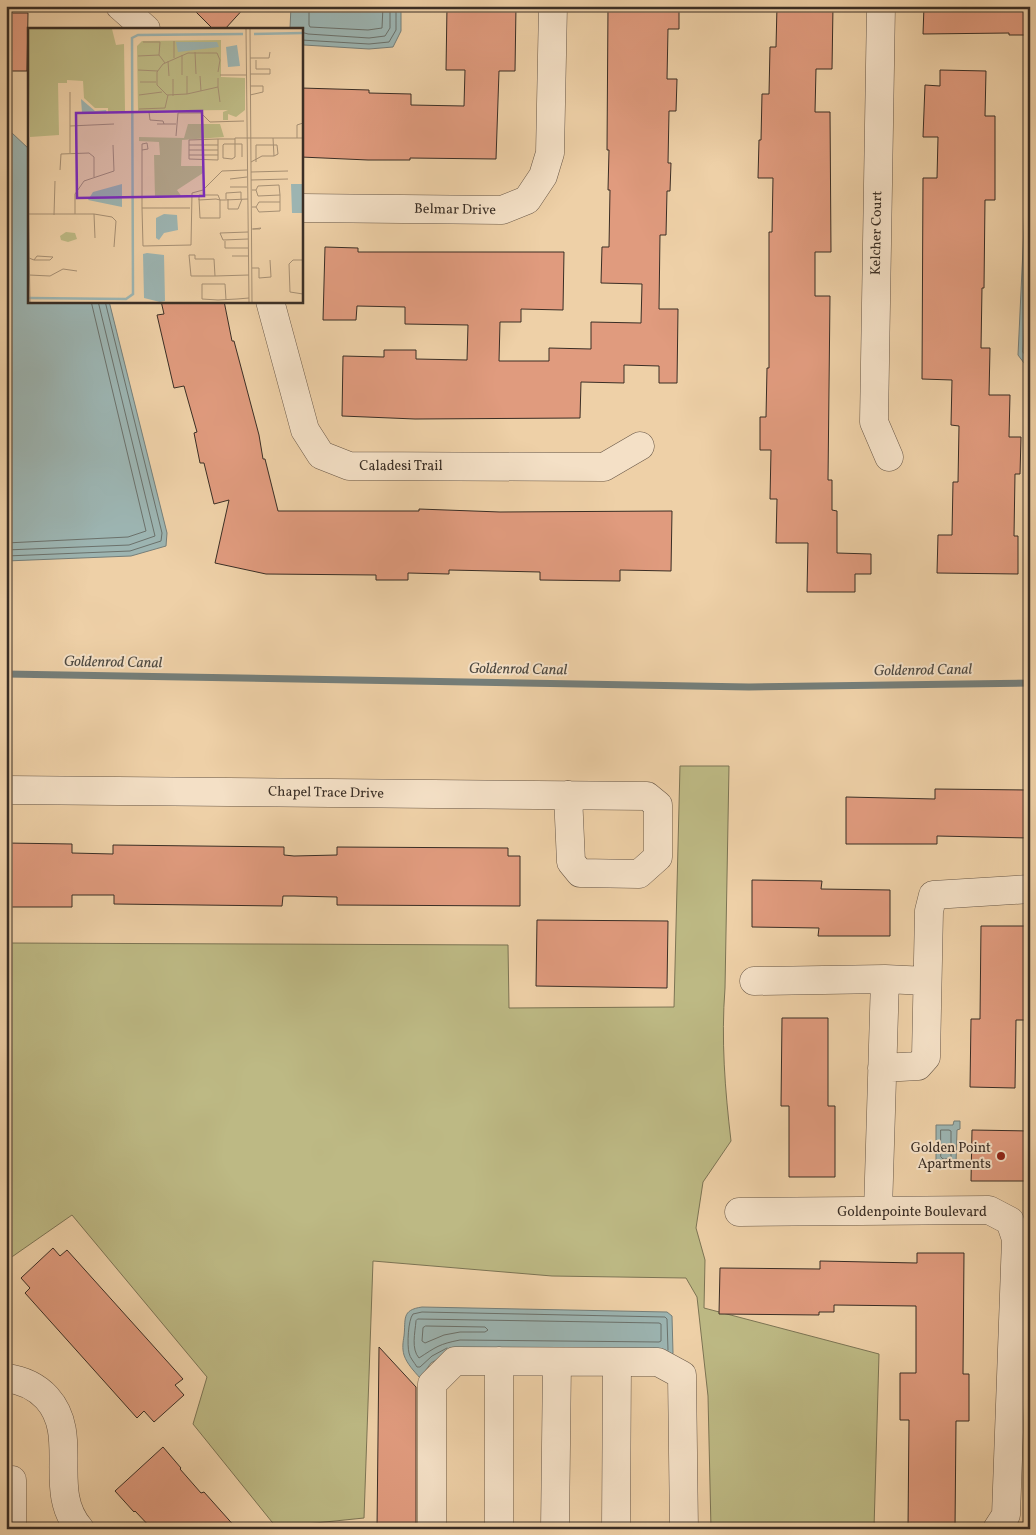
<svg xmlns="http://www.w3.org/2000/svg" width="1036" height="1535" font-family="Vollkorn,serif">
<rect width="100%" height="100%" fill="#eed0a7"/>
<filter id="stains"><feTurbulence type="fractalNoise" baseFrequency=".004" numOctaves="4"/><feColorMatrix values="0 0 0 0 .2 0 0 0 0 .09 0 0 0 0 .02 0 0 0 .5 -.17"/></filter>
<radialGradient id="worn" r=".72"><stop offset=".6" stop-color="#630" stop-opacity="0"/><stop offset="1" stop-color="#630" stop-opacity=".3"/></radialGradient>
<path fill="#bdb984" stroke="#7c7454" d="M 680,766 L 729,766 L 725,988 C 721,1040 725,1090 731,1141 L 703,1182 L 696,1228 L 705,1260 L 704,1308 L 879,1354 L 874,1529 L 711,1529 L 708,1396 L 697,1297 L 686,1278 L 552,1276 L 373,1261 L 364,1518 L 276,1527 L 193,1424 L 207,1377 L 72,1215 L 6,1261 L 6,943 L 508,945 L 509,1008 L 674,1007 Z"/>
<path fill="#9cb4b1" stroke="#757e79" d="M 291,6 L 401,6 L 401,31 L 393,47 L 369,49 L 304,45 L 301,43 L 301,29 L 290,29 Z
M 1030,100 L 1030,371 L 1018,355 Z
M 6,133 L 12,133 L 29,149 L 29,301 L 109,301 L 167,533 L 166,546 L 131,556 L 6,561 Z
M 954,1121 L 960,1121 L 960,1129 L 957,1130 L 956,1164 L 936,1164 L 936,1125 L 953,1125 Z
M 422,1307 L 667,1312 L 672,1316 L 673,1353 L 672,1356 L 448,1353 L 431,1363 L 420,1378 C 414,1371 407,1364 404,1355 C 402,1348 403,1342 404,1336 C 406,1319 401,1310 422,1307 Z"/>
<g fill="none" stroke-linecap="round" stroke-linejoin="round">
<path stroke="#6b716b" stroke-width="1" d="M 309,6 L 309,25 L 310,27 L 368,30 L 382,28 L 383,6
M 301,32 L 308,34 L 369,38 L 385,36 L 390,28 L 390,6
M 301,40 L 369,44 L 389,42 L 396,30 L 396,6
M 1030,208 L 1023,352 L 1030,362
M 6,543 L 128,537 L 146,531 L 91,301
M 6,550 L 129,545 L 155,536 L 98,301
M 6,556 L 130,551 L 161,541 L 162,533 L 105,301
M 941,1130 L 949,1130 L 951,1131 L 951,1157 L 950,1159 L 943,1159 L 941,1157 Z
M 418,1319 L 659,1323 L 661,1324 L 661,1341 L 659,1342 L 460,1340 C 439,1344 436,1347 419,1358 C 411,1349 415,1333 416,1321 Z
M 426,1326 L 485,1327 L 488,1330 L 485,1332 L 460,1332 L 444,1335 L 425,1343 L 422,1341 L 423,1328 Z
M 447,1348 L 432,1356 L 420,1367 L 417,1367 C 414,1362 410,1358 409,1353 C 407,1345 408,1320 413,1314 L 422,1312 L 665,1317 L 667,1319 L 668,1350"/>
<path stroke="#757e79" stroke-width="7" d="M 6,674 L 749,687 L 1030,683"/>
</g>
<path fill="#e09b7e" stroke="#3a2e25" d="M 190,6 L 246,6 L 225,29 L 213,29 Z
M 447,6 L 516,6 L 515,71 L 499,71 L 496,159 L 410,158 L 410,160 L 368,160 L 301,157 L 301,88 L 369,90 L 369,93 L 411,94 L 411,105 L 464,106 L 465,70 L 446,70 Z
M 608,6 L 679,6 L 679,29 L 668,29 L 667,79 L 677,79 L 676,111 L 669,111 L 668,163 L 671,163 L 670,191 L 667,191 L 666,235 L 660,235 L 659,309 L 678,309 L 677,383 L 659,383 L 659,366 L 624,365 L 624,383 L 581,382 L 580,418 L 415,419 L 342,416 L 343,356 L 384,357 L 384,350 L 416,350 L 416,359 L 467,360 L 468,325 L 405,324 L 405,307 L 357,306 L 356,320 L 323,320 L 325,247 L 358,248 L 358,252 L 564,252 L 563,310 L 521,309 L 521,322 L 500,322 L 499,361 L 549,361 L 549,348 L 591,349 L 591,322 L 641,323 L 642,284 L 601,283 L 602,247 L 609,247 L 610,190 L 608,190 L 609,150 L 607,150 Z
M 777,6 L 833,6 L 832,69 L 816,69 L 815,112 L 830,112 L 831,252 L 815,252 L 815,296 L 830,296 L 828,480 L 832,480 L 832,510 L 837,511 L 837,553 L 871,554 L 871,574 L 855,574 L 855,592 L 807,592 L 808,543 L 776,543 L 777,499 L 770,499 L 771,450 L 760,450 L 760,417 L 766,417 L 767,368 L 769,368 L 769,232 L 772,232 L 773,178 L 758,178 L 759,140 L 761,140 L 762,94 L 769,94 L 770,47 L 776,47 Z
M 924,6 L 1030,6 L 1030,35 L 1009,35 L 1009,33 L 923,34 Z
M 6,13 L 28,13 L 27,71 L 6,71 Z
M 940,70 L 986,71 L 985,116 L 995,116 L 995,200 L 985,200 L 984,288 L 982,288 L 981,348 L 990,348 L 989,395 L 1010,395 L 1009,437 L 1021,437 L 1020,474 L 1015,474 L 1014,536 L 1018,536 L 1018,574 L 937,573 L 938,535 L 952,535 L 953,482 L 958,482 L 959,426 L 951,425 L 952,380 L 922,379 L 923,178 L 937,178 L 938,137 L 923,137 L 925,85 L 940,86 Z
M 161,301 L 224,301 L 232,341 L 234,341 L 259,435 L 263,459 L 265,459 L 278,511 L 419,511 L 419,509 L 500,512 L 672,511 L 671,571 L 620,570 L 620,581 L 540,580 L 540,572 L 449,570 L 449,574 L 408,573 L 408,580 L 376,580 L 376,575 L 266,574 L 215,563 L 229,500 L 214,504 L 204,463 L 200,463 L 194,433 L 197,432 L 184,386 L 174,388 L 157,315 L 164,314 Z
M 935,789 L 1028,790 L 1028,838 L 937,836 L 937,844 L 846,844 L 846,797 L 935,799 Z
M 6,843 L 72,844 L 72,853 L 113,854 L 113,845 L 284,847 L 284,855 L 294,856 L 337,855 L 337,847 L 508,848 L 508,856 L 520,856 L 520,906 L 337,905 L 337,897 L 294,896 L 283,896 L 282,906 L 114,904 L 114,895 L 72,895 L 72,907 L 6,907 Z
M 752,880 L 822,881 L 821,889 L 890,890 L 890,936 L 818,936 L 819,928 L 752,927 Z
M 537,920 L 668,921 L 667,988 L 536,986 Z
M 981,926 L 1026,926 L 1026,1020 L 1016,1020 L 1015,1088 L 970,1087 L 971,1019 L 980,1019 Z
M 782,1018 L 828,1018 L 828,1106 L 835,1106 L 835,1177 L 789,1177 L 789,1106 L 781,1106 Z
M 972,1130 L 1030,1131 L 1030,1181 L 971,1181 Z
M 53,1248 L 60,1256 L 67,1250 L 183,1379 L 175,1385 L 184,1395 L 154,1422 L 144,1411 L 137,1418 L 25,1293 L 30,1288 L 21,1278 Z
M 917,1253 L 964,1253 L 963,1374 L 969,1374 L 969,1421 L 956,1421 L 955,1529 L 908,1529 L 909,1420 L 900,1420 L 900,1373 L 916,1373 L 916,1306 L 834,1305 L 834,1312 L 819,1312 L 819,1315 L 719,1314 L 720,1268 L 820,1269 L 820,1261 L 917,1263 Z
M 379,1347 L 416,1387 L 416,1529 L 377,1529 Z
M 163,1447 L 181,1468 L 180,1469 L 201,1493 L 204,1492 L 237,1529 L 152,1529 L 135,1511 L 134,1512 L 115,1491 Z"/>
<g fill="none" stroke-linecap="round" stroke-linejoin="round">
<defs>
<path id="minor" d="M 120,6 L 146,29
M 881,6 L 874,422 L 889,457
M 301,208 L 502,210 L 527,200 L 543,176 L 550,153 L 553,6
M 270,301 L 305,430 L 321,455 L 349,466 L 604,467 L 640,446
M 6,790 L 647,796 L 658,805 L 658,857 L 639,874 L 580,873 L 571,862 L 568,795
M 754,981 L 885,979 L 927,981
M 882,1068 L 918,1066 L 926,1057 L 929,911 L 933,895 L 1030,889
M 878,1211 L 885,979
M 739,1212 L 989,1210 L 1010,1221 L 1016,1239 L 1006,1515 L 997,1529
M 6,1378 C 22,1380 36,1386 47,1398 C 81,1436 46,1490 80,1529
M 6,1480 L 12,1480 L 12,1529
M 432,1529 L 432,1384 L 455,1361 L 658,1362 L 682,1375 L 684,1529
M 499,1529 L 499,1361
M 555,1529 L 557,1362
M 616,1529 L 617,1362"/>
</defs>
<use href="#minor" stroke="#675646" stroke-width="29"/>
<use href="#minor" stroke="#f4e0c6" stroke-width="28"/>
</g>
<circle fill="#8f2418" stroke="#f4e0c6" stroke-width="2" cx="1001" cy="1156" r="5"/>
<g text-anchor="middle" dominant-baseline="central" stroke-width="4" stroke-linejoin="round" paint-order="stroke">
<g font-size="14" fill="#3a2e25" stroke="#f4e0c6">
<text transform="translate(455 210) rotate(1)">Belmar Drive</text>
<text transform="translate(877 233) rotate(-89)">Kelcher Court</text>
<text x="401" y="466">Caladesi Trail</text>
<text transform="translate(326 793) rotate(1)">Chapel Trace Drive</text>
<text x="912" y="1212">Goldenpointe Boulevard</text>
</g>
<g font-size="14" fill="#3a2e25" stroke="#f4e0c6" text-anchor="end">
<text x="991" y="1148">Golden Point<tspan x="991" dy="16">Apartments</tspan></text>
</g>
<g font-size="15" font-style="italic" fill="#4e4941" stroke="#f4e0c6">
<text transform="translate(113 663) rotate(1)">Goldenrod Canal</text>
<text transform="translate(518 670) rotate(1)">Goldenrod Canal</text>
<text transform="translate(923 671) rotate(-1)">Goldenrod Canal</text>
</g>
</g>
<g transform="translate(28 28)">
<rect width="275" height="275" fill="#eed0a7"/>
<path d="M 0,1 L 84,1 L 88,17 L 96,16 L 97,83 L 80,85 L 80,80 L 67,80 L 56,70 L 55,53 L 39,52 L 39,55 L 30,55 L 31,107 L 2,109 ZM 193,12 L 193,49 L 217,50 L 217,82 L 208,89 L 200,86 L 200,92 L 195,92 L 195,84 L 200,82 L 110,83 L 109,18 L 114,13 ZM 160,96 L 192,96 L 196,109 L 154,112 L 153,138 L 174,138 L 175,145 L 149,162 L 154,169 L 127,169 L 126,127 L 132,127 L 131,114 L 111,113 L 111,109 L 156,110 ZM 38,204 L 47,205 L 49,211 L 40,214 L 33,212 L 32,208 Z" fill="#bdb984"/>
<path d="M 148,14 L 189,14 L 191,19 L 150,24 ZM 209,17 L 212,38 L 200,39 L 198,19 ZM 53,71 L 67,83 L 78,82 L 79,85 L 54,85 ZM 94,156 L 94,179 L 60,172 L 65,164 ZM 263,156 L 275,156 L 275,185 L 264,185 ZM 136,186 L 149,187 L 150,202 L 136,205 L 131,212 L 128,210 L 128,190 ZM 119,225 L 136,227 L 137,273 L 132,274 L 116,270 L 115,226 Z" fill="#9cb4b1"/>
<path fill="none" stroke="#9cb4b1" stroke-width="2.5" d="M 226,6 L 275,5M 0,270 L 98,271 L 105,266 L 104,10 L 110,7 L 215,6"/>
<path fill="none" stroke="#a68f73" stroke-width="1" d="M 218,1 L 221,274M 222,1 L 224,274M 146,13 L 146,30M 115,14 L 132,14 L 131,27 L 137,35M 167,24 L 168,46M 154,27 L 154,47M 110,28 L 131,27M 222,30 L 241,30 L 242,24M 140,33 L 141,48M 110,42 L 130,43M 190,44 L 192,32 L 189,25 L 160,25 L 135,36 L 129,44 L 129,57 L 139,67 L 159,66 L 190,59 L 190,50M 222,46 L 242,46 L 242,41 L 228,41 L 228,32M 192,47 L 219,47M 159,48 L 159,66M 172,48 L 173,63M 145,51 L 145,68M 112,54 L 128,54M 222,58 L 235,58 L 235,64 L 222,67M 190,59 L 192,74M 42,64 L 42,125M 111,67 L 134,64M 111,81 L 137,80 L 140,67M 121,84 L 122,92 L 135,93 L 136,96M 129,96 L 148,96M 42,98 L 86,96M 148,108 L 150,85 L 173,85 L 182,94 L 216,93M 269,110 L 269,97 L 275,95M 190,111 L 190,132 L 161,131 L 161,112 L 190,111 L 207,111M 161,117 L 190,117M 114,122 L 120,121 L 119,115 L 114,116 L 114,180 L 115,218 L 163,217 L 164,165 L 175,162 L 194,143 L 219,142M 161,122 L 190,122M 161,127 L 190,127M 214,129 L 214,116 L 196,116 L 195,117 L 195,130 L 204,131 L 207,129 L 207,110 L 275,110M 223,134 L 234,128 L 246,128 L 245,110M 228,134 L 228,117 L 249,117 L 250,126 L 246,128M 32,142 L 33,126 L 61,125 L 66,129 L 66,149M 223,144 L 260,143M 202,151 L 219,149M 223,152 L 260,151M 202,159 L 219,159M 0,161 L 2,274M 224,162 L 228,162 L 230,168 L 252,167 L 252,183 L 231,184 L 228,179 L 224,179M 228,162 L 230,158 L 251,157 L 252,167M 171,171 L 172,190 L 192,190 L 192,172 L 190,167 L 171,167 L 171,172 L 188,171 L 192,172 L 196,172 L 220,171M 198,171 L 198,165 L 213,164 L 213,171M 200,171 L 200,181 L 210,181 L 214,171M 228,179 L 231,174 L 252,174M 114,180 L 162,180M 0,186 L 66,186 L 84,189 L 88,193 L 86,219M 47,186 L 47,166 L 56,153 L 86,143 L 85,117M 66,186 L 67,210M 26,187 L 27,153M 224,201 L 232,201 L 233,200 L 225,201M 220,204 L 192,205 L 195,212 L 220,211M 197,213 L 197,220 L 220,220M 204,228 L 221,228M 1,230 L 6,232 L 22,232 L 25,229 L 9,228 L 6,232M 275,232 L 265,232 L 261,236 L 262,264 L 275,266M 224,240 L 231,240 L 231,250 L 243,249 L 242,232M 1,247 L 22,248 L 35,241 L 49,243M 187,248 L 186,231 L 167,231 L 167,227 L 161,227 L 163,248 L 187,248 L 221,247M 198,272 L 197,256 L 174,256 L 174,271 L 190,272 L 209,271 L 221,270"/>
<path fill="#7b2cbf" fill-opacity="0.15" stroke="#7b2cbf" stroke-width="2.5" d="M 174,83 L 176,168 L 49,170 L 48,85 Z"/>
<rect width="275" height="275" fill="none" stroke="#3a2e25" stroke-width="2.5"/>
</g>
<rect width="1036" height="1535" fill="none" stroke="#eed0a7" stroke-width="25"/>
<rect x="8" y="8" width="1021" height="1520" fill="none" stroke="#3a2e25" stroke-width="2.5"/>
<rect x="12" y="12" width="1011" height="1510" fill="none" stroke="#3a2e25"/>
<rect width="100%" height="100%" filter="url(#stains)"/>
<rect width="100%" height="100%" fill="url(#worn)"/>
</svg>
